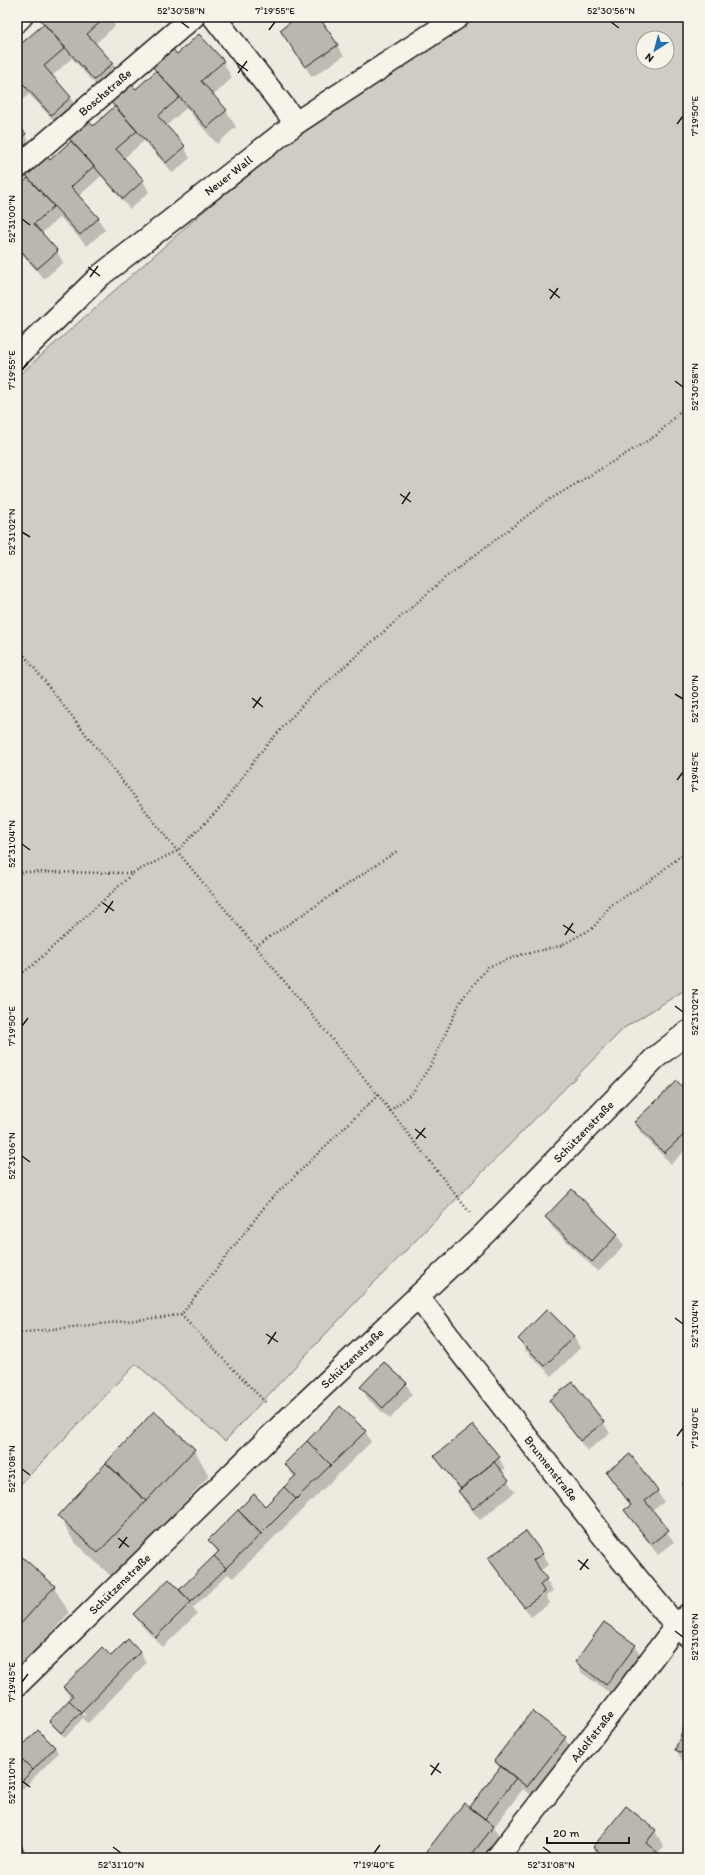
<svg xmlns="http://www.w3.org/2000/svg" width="705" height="1875" font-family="Itim,sans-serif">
<rect width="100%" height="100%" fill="#eeeae0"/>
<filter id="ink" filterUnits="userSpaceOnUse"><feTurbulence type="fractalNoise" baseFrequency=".025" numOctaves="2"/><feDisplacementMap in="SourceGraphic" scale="8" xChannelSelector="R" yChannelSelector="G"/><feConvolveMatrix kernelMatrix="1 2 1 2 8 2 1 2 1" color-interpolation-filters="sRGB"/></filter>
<g filter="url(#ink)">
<path fill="#cfccc3" stroke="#767470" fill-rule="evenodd" d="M 474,17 L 688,17 L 688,988 L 624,1028 L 367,1290 L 225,1441 L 136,1364 L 17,1488 L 17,377 L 257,164 ZM 643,38 L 667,38 L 667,62 L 643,62 Z"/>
<path fill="#0003" fill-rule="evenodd" d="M 39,17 L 110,17 L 115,26 L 95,44 L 113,64 L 119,75 L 101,91 L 72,58 L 52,76 L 70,97 L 77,108 L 58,125 L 29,94 L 17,105 L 17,39 L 22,44 L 44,25 Z
M 273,17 L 281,17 L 275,21 Z
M 289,17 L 318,17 L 344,56 L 312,77 L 281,30 L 293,22 Z
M 177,55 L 223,62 L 232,78 L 213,96 L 226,111 L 236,127 L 217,144 L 186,108 L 166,126 L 184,147 L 190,158 L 173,173 L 144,141 L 123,159 L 143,181 L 149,192 L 130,209 L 101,176 L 78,197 L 98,219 L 105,230 L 87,246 L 60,217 L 41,234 L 57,251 L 63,263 L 44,279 L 19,251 L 17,252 L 17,189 L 28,179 L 24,173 L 50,161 L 71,142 L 68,136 L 93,127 L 115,108 L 110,100 L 136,91 L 156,73 L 152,64 Z
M 17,125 L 32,145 L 17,159 Z
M 17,293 L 20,299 L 17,302 Z
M 688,1094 L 688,1148 L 671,1164 L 641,1133 L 635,1122 Z
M 572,1190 L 617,1235 L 624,1246 L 598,1272 L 553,1228 L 546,1217 Z
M 547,1310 L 574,1337 L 580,1348 L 552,1376 L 525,1350 L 519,1339 Z
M 406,1383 L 412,1395 L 390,1419 L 368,1399 L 362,1388 Z
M 550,1400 L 603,1422 L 610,1433 L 587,1451 Z
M 365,1431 L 371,1442 L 233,1578 L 228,1574 L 193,1608 L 197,1614 L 163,1647 L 141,1625 L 134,1614 L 179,1591 L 218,1553 L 209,1540 L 265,1507 L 295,1478 L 285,1464 Z
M 194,1449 L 209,1476 L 114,1579 L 74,1542 L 59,1516 Z
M 435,1456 L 499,1458 L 505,1469 L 501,1472 L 515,1492 L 480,1520 L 465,1502 L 459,1491 L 460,1490 Z
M 608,1473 L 657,1491 L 664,1502 L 652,1511 L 674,1542 L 658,1555 L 632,1521 L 625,1510 L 631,1506 Z
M 542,1554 L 548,1565 L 540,1571 L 553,1591 L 546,1596 L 550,1603 L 531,1617 L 490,1558 Z
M 17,1560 L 54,1587 L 69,1613 L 17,1671 Z
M 635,1645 L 641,1656 L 613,1695 L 582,1673 L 576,1662 Z
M 140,1652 L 146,1663 L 88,1723 L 83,1718 L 65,1738 L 53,1726 L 50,1721 L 71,1699 L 64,1687 L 111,1658 ZM 78,1708 L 86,1715 L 84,1716 L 77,1709 Z
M 688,1719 L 688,1763 L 682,1761 L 676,1749 Z
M 565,1738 L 571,1749 L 534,1797 L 523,1789 L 494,1827 L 500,1838 L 484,1858 L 429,1858 L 427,1852 L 470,1808 L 500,1769 L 495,1761 Z
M 55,1747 L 58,1753 L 17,1795 L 17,1753 Z
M 655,1831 L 664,1847 L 658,1854 L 663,1858 L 600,1858 L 594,1847 Z
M 18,1839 L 27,1855 L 28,1858 L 17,1858 Z"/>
<path fill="#bab7af" stroke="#1c1c1c" d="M 38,17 L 106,17 L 87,34 L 113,63 L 94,80 Z
M 289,17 L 319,17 L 338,45 L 305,67 L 280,30 L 292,21 Z
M 44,24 L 65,48 L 44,66 L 71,97 L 51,115 L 17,77 L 17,37 L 22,43 Z
M 199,34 L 224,61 L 201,81 L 227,110 L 207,128 L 150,64 L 170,46 L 177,54 Z
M 156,71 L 180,97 L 158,116 L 185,146 L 166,163 L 109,100 L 129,82 L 136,89 Z
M 17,77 L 22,83 L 17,88 Z
M 115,106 L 137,131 L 116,149 L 144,180 L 123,199 L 67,136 L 86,118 L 93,126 Z
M 17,123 L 26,134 L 17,142 Z
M 71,141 L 94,166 L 71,187 L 99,218 L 80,235 L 23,172 L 45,153 L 50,160 Z
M 28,178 L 54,206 L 34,224 L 58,251 L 37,269 L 17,246 L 17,187 Z
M 677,1081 L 688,1093 L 688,1131 L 664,1153 L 634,1122 Z
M 572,1189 L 618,1234 L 592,1262 L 545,1217 Z
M 547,1309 L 574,1336 L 545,1366 L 518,1339 Z
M 384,1362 L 407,1383 L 383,1408 L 360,1387 Z
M 573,1382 L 604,1422 L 580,1441 L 549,1400 Z
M 340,1406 L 366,1431 L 331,1465 L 307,1441 Z
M 154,1411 L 195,1449 L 146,1501 L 106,1463 Z
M 473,1425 L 500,1457 L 461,1489 L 434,1456 Z
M 307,1441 L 331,1465 L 296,1499 L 284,1487 L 296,1475 L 284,1464 Z
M 630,1454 L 658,1491 L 645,1501 L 669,1530 L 651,1544 L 624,1510 L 631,1505 L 606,1472 Z
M 494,1462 L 509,1480 L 473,1509 L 458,1491 Z
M 106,1463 L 146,1501 L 98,1553 L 58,1516 Z
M 688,1479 L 688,1491 L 682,1484 Z
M 284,1487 L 296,1499 L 261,1534 L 238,1510 L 254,1494 L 265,1506 Z
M 238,1510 L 261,1534 L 226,1568 L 214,1556 L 219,1551 L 208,1540 Z
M 526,1531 L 543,1554 L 533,1560 L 547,1579 L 540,1585 L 545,1592 L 524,1607 L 488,1558 Z
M 20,1555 L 55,1586 L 17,1628 L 17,1558 Z
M 214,1556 L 226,1568 L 191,1602 L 179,1590 Z
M 169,1579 L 191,1602 L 156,1637 L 133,1614 Z
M 604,1622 L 636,1645 L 606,1685 L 575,1662 Z
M 128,1639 L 140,1652 L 81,1712 L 69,1700 L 73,1696 L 63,1687 L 102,1647 L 111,1656 Z
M 69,1700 L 81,1712 L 61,1733 L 49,1721 Z
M 532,1711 L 566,1737 L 527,1787 L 494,1761 Z
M 688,1716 L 688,1755 L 675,1750 Z
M 38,1730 L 55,1747 L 33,1770 L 17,1754 L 17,1751 Z
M 17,1754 L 33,1770 L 17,1786 Z
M 501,1766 L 516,1778 L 485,1819 L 470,1807 Z
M 464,1803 L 494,1826 L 469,1858 L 434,1858 L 426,1852 Z
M 626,1806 L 656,1830 L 646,1843 L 664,1858 L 606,1858 L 593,1847 Z
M 19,1838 L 26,1858 L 17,1858 L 17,1839 Z"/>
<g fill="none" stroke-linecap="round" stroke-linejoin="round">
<defs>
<g id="minor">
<path d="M 214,17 L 296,123"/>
<path d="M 17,21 L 21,17"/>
<path id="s1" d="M 17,168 L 193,17"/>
<path id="s2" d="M 17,357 L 101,275 L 296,123 L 458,17"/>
<path id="s3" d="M 418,1297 L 622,1560 L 676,1626 L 688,1636"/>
<path id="s4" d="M 17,1685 L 285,1422 L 485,1233 L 655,1058 L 688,1032"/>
<path id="s5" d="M 497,1858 L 629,1689 L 676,1626 L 688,1615"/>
</g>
</defs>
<use href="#minor" stroke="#1c1c1c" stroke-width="25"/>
<path stroke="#1c1c1c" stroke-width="2.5" stroke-dasharray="1 3" stroke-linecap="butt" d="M 17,646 L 177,851 L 378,1095 L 470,1213
M 17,872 L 133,873 L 177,851 L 221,807 L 259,754 L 306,701 L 355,657 L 446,577 L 544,503 L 657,435 L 688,403
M 256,946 L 397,851
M 17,977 L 33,965 L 133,873
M 390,1111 L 413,1092 L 432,1063 L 461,1000 L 488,967 L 520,955 L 560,946 L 593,928 L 611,905 L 648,882 L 688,850
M 181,1315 L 267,1404
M 17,1333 L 181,1315 L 269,1201 L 378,1095"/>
<use href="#minor" stroke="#f7f3e8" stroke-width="22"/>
</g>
</g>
<path fill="none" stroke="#1c1c1c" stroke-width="1.5" d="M 181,22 L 189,28M 611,22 L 619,28M 269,30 L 275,22M 237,63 L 248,71M 238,73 L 247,61M 677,124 L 683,116M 22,219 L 30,225M 88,267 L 100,276M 90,277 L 98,266M 549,289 L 560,298M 550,299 L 558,288M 22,370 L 28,362M 675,381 L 683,387M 400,494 L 411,502M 402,504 L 410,492M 22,532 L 30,537M 675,694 L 683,699M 252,698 L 263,707M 253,708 L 261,697M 677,780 L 683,772M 22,844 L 30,850M 103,903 L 114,911M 105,913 L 113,901M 563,925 L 575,933M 565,935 L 573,923M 675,1006 L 683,1012M 22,1026 L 28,1018M 415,1129 L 426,1138M 416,1139 L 425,1128M 22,1156 L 30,1162M 675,1318 L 683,1324M 266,1334 L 278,1342M 268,1344 L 276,1332M 677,1436 L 683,1428M 22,1469 L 30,1475M 118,1538 L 129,1547M 119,1548 L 127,1537M 578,1560 L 589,1569M 580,1570 L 588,1559M 675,1631 L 683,1637M 22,1682 L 28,1674M 430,1765 L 441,1773M 431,1775 L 439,1763M 22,1781 L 30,1787M 113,1847 L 121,1853M 543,1847 L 551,1853M 374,1853 L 380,1845"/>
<g text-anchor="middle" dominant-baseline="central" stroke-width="3.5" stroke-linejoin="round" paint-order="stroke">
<g font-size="12" fill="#1c1c1c" stroke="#f7f3e8">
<text stroke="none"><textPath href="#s1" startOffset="116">Boschstraße</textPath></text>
<text stroke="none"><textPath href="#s2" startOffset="279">Neuer Wall</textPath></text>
<text stroke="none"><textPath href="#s4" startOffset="792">Schützenstraße</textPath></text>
<text stroke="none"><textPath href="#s4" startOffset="468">Schützenstraße</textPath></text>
<text stroke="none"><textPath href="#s3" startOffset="217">Brunnenstraße</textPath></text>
<text stroke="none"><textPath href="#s4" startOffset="144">Schützenstraße</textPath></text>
<text stroke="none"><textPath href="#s5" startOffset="155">Adolfstraße</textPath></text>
</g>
</g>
<rect width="705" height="1875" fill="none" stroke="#f7f3e8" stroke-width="44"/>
<g transform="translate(655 50) rotate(216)"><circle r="19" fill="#f7f3e8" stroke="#9f9d96"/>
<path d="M0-3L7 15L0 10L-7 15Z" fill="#1f6fb2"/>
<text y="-6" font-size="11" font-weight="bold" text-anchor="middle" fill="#1c1c1c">N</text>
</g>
<path d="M547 1837v6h82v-6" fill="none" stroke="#1c1c1c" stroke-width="2"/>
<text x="553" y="1837" font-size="12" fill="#1c1c1c" stroke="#f7f3e8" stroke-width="3" paint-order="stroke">20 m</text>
<rect x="22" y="22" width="661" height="1831" fill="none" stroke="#1c1c1c" stroke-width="1.5"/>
<g font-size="10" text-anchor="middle" fill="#1c1c1c">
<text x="181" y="14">52°30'58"N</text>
<text x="275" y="14">7°19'55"E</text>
<text x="611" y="14">52°30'56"N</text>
<text transform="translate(694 116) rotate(-90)" y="4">7°19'50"E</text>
<text transform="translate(11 219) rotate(-90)" y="4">52°31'00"N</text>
<text transform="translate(11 370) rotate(-90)" y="4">7°19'55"E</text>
<text transform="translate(694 387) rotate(-90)" y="4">52°30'58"N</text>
<text transform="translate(11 532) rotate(-90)" y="4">52°31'02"N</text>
<text transform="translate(694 699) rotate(-90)" y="4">52°31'00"N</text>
<text transform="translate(694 772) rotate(-90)" y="4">7°19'45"E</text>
<text transform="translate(11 844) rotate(-90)" y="4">52°31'04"N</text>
<text transform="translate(694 1012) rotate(-90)" y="4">52°31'02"N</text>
<text transform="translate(11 1026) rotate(-90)" y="4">7°19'50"E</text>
<text transform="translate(11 1156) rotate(-90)" y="4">52°31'06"N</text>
<text transform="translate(694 1324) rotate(-90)" y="4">52°31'04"N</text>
<text transform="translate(694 1428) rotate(-90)" y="4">7°19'40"E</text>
<text transform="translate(11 1469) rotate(-90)" y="4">52°31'08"N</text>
<text transform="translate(694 1637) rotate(-90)" y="4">52°31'06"N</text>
<text transform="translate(11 1682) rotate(-90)" y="4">7°19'45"E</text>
<text transform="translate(11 1781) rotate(-90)" y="4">52°31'10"N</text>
<text x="121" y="1868">52°31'10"N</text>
<text x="374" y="1868">7°19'40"E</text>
<text x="551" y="1868">52°31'08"N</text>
</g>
</svg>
